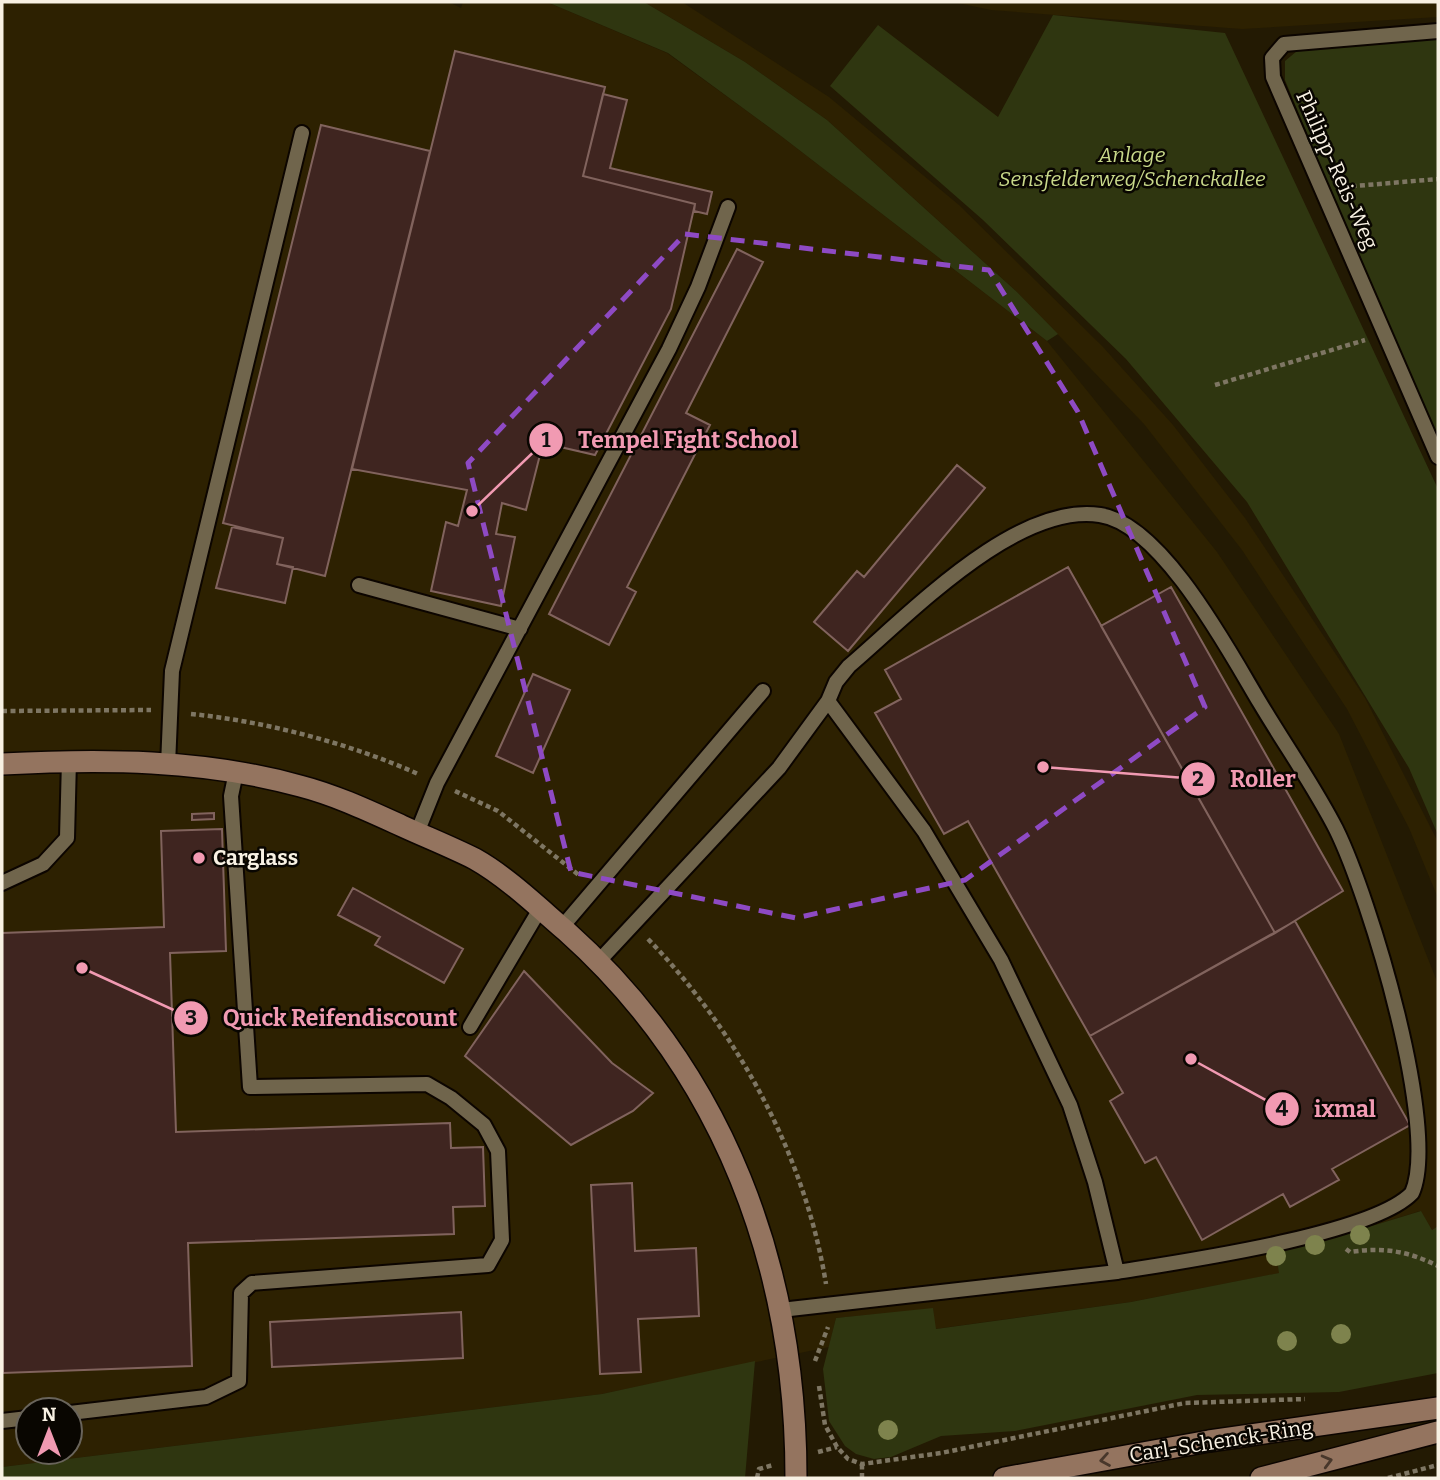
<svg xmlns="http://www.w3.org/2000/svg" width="1440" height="1480" font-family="Bitter,serif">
<rect width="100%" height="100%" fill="#231a03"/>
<path fill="#2d2101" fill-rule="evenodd" d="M 2,2 L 449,2 L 461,8 L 463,2 L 547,2 L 667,53 L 781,136 L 1047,341 L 1217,552 L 1339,734 L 1438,984 L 1438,1226 L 1432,1230 L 1420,1211 L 1375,1225 L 1275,1248 L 1280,1273 L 1131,1302 L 935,1329 L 933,1309 L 836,1318 L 829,1347 L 602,1394 L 2,1467 ZM 28,1410 L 70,1410 L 70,1452 L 28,1452 Z
M 644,2 L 682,2 L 829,97 L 959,205 L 1103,347 L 1173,425 L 1245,518 L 1365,698 L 1438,842 L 1438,898 L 1409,828 L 1347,709 L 1242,550 L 1144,424 L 1017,292 L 827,120 L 745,62 Z
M 953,2 L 1438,2 L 1438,17 L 1242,29 L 991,10 Z"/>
<path fill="#2f3610" d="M 547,2 L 644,2 L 745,62 L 827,120 L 1017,292 L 1058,334 L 1047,341 L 781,136 L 668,53 Z
M 1053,15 L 1225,33 L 1438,489 L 1438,835 L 1409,768 L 1247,502 L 1126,359 L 983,220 L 830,86 L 878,25 L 998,117 Z
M 1438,39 L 1438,453 L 1285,80 L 1285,61 L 1297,51 Z
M 1421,1211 L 1432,1230 L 1438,1226 L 1438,1373 L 1339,1392 L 1197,1395 L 1015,1431 L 941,1436 L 891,1457 L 874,1459 L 856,1454 L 845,1446 L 829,1421 L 823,1369 L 836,1318 L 933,1308 L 936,1329 L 1131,1302 L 1279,1273 L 1275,1247 L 1375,1225 Z
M 755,1361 L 745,1478 L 2,1478 L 2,1467 L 602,1394 Z"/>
<path fill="#3f2520" stroke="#81635d" stroke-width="2" d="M 455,51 L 605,87 L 583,176 L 695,204 L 671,309 L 595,455 L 543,443 L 526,510 L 502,503 L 496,534 L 515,537 L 501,606 L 431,591 L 446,522 L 458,526 L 467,490 L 352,469 Z
M 603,94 L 627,100 L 610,168 L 712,192 L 707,214 L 694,211 L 695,204 L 583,176 Z
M 321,125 L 430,151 L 325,576 L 277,564 L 283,538 L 223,523 Z
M 737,249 L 763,262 L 686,413 L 710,425 L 627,587 L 636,592 L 609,645 L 549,614 Z
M 957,465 L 985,488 L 848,651 L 814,622 L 857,571 L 864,577 Z
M 232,527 L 283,538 L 277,564 L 293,567 L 285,603 L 216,588 Z
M 1068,567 L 1275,933 L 1090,1036 L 968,821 L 944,834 L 875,713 L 901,699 L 885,670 Z
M 1171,587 L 1343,891 L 1275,933 L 1101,626 Z
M 533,674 L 570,690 L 533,773 L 496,756 Z
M 214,813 L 214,819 L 192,820 L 192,814 Z
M 222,829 L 226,951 L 170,953 L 176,1132 L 450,1123 L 451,1148 L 483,1147 L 485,1206 L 453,1207 L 454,1234 L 188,1243 L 192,1366 L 3,1373 L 2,933 L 164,927 L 161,831 Z
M 353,888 L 463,949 L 444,983 L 375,945 L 380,937 L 338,915 Z
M 1295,921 L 1410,1125 L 1332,1169 L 1339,1180 L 1290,1207 L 1283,1194 L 1202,1240 L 1156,1157 L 1145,1163 L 1110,1101 L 1123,1093 L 1090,1036 Z
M 524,971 L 612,1063 L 653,1093 L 633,1111 L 571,1145 L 465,1056 Z
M 632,1183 L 635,1251 L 696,1248 L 699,1316 L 638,1319 L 641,1372 L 600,1374 L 591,1185 Z
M 461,1312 L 463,1358 L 272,1367 L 270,1322 Z"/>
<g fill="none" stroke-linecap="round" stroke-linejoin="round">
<defs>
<path id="lane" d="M 1438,31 L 1284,44 L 1272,58 L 1273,77 L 1438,457
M 359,585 L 520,629
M 828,701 L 836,682 L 849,666 C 909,615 1016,502 1100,515 C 1162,524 1230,653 1260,703 C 1285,745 1314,786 1336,829 C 1370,898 1440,1130 1412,1193 C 1372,1235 1179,1262 1117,1272
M 168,765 L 172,671 L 302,133
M 417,833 L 437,783 L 669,349 L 698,287 L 728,207
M 2,883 L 43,864 L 67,838 L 69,760
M 562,927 L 763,691
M 599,961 L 779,768 L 828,701 L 924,831 L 1001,960 L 1070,1105 L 1095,1182 L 1117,1272 L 781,1310
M 470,1027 L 540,909
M 70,1413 L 206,1397 L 239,1381 L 241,1293 L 252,1283 L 488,1265 L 502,1240 L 498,1151 L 484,1125 L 451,1098 L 427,1084 L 250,1087 L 231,796 L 236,772
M 2,1421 L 28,1418"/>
<path id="secondary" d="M 2,764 C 101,759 203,759 300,786 C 335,795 369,811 402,826 C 426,837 451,847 475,859 C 507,877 538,907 566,931 C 725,1073 796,1268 796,1478
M 1004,1478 L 1209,1441 L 1438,1408
M 1261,1478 L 1438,1432"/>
</defs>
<use href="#lane" stroke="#0c0500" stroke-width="18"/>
<use href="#secondary" stroke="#0c0500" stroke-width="24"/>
<path stroke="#7e7663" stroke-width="4.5" stroke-dasharray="5 3.5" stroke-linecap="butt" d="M 1343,187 L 1438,179
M 1215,385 L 1365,340
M 2,711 L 151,710
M 191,714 C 264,721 352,744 418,774
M 455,791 L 498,811 L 580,876
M 648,939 C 738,1032 805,1155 826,1284
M 1346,1249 L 1350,1252 C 1383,1247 1408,1251 1438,1266
M 815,1361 L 828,1327
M 819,1386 L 825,1425 L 837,1447 L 848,1459 L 862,1464 L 941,1453 L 1185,1403 L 1305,1399
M 818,1452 L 837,1447
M 757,1478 L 759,1469 L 773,1465
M 862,1478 L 862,1464
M 1388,1478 L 1438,1465"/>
<use href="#lane" stroke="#70654c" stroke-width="14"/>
<use href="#secondary" stroke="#94745f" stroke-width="21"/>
</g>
<g fill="#7e834d">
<circle cx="1360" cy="1235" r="10"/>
<circle cx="1315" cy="1245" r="10"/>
<circle cx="1276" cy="1256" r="10"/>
<circle cx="1341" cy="1334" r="10"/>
<circle cx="1287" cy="1341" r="10"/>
<circle cx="888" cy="1430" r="10"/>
</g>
<defs><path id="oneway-chevron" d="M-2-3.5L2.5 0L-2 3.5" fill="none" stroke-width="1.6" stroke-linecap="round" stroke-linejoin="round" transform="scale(1.75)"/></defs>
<g stroke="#48372b">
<use href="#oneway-chevron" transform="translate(1105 1460) rotate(170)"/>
<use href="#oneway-chevron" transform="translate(1327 1461) rotate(-15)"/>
</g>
<path fill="none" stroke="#8e4ac4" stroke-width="5" stroke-dasharray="14 9" stroke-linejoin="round" d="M 685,234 L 989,270 L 1078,412 L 1205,707 L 965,880 L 796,918 L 571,872 L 468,463 Z"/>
<circle fill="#f19ab2" stroke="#090601" stroke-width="2.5" cx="199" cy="858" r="7"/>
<g text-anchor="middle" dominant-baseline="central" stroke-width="5" stroke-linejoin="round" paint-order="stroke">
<g font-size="21" font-style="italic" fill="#c9d98a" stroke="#090601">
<text x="1132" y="155">Anlage<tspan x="1132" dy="24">Sensfelderweg/Schenckallee</tspan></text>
</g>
<g font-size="21" fill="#f8f1e3" stroke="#090601">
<text transform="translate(1337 170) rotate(66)">Philipp-Reis-Weg</text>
<text transform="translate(1221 1441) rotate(-9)">Carl-Schenck-Ring</text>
</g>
<g font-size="21" font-weight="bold" fill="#f8f1e3" stroke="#090601" text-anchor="start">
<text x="213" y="858">Carglass</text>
</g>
</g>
<path fill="none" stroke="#f19ab2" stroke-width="2.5" d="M472 511L546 440M1043 767L1198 779M82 968L191 1018M1191 1059L1282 1109"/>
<g fill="#f19ab2" stroke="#090601" stroke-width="2.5">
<circle cx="472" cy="511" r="7"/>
<circle cx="1043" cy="767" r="7"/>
<circle cx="82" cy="968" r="7"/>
<circle cx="1191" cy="1059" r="7"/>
<circle cx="546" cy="440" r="18"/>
<circle cx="1198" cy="779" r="18"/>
<circle cx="191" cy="1018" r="18"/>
<circle cx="1282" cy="1109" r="18"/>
</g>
<g font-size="21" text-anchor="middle" font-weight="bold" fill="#111">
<text x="546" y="447">1</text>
<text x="1198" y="786">2</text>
<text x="191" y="1025">3</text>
<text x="1282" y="1116">4</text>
</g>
<g font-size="23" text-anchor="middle" font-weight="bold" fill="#f19ab2" stroke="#090601" stroke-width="5" stroke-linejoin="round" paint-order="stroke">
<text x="688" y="448">Tempel Fight School</text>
<text x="1263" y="787">Roller</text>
<text x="340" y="1026">Quick Reifendiscount</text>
<text x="1345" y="1117">ixmal</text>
</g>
<rect width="1440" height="1480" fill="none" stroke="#f8f1e3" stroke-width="7"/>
<g transform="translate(49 1431)"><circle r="33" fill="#090601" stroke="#69645b" stroke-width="2"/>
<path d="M0-5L12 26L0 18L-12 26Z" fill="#f19ab2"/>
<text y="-10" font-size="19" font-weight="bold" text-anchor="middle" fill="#f8f1e3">N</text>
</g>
</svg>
